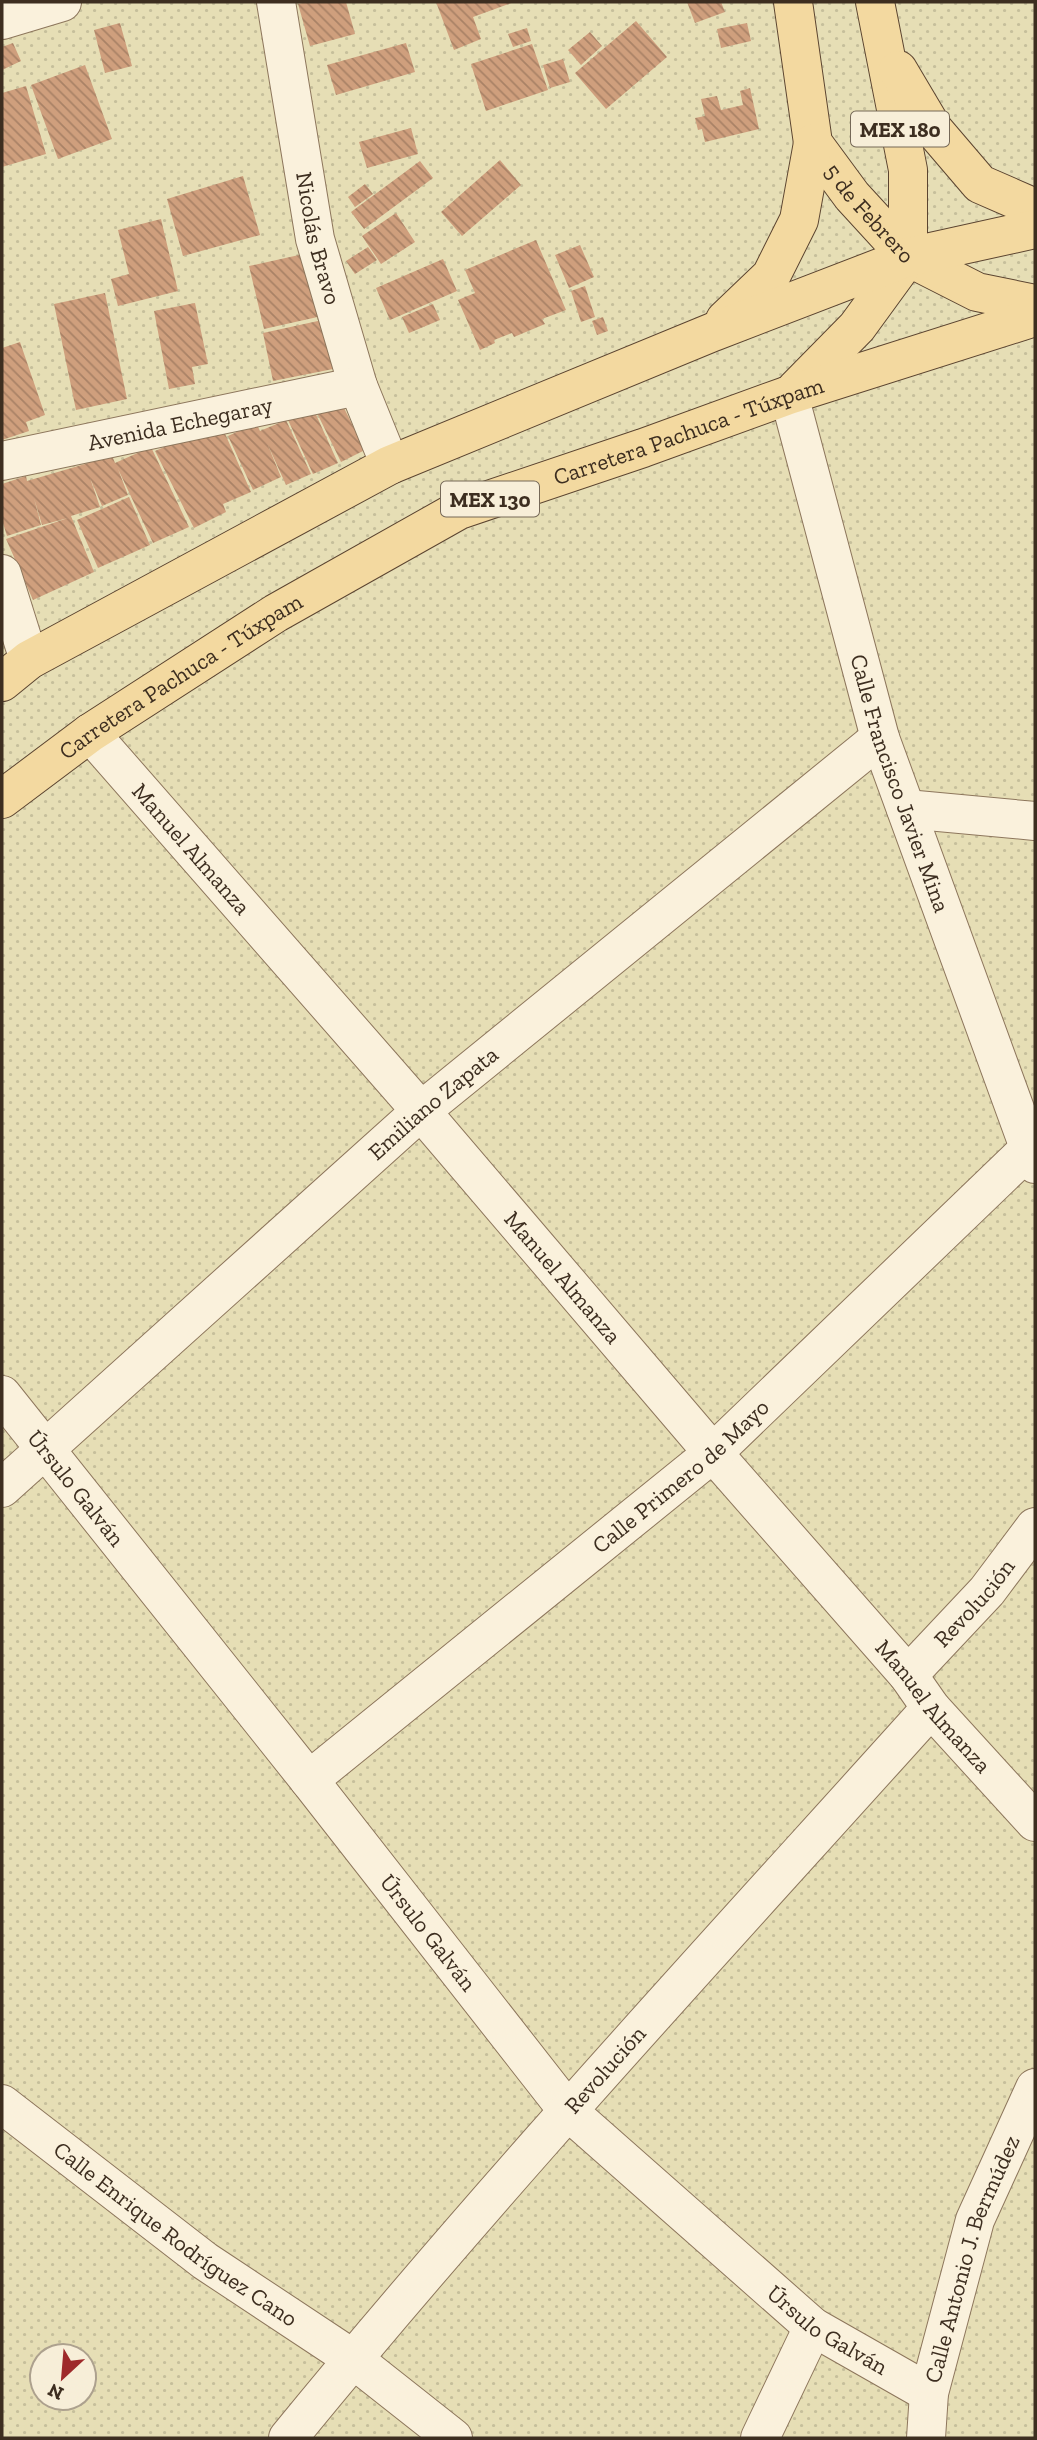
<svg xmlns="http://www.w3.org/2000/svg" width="1037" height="2440" font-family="'Zilla Slab',serif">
<defs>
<pattern id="farmland-dots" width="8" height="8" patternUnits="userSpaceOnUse" patternTransform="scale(1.75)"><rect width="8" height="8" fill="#e6deb5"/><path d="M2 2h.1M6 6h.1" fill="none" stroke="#c6bf9b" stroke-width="1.8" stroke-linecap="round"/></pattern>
<pattern id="building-back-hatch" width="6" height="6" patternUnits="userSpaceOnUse" patternTransform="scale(1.75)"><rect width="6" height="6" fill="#cf9f7d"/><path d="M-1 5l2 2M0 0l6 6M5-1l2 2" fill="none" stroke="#a98266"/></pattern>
</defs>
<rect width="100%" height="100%" fill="#f0e4c8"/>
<path fill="url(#farmland-dots)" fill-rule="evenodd" d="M 2,2 L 1035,2 L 1035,2438 L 2,2438 ZM 42,2356 L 84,2356 L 84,2398 L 42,2398 Z"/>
<path fill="url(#building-back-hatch)" d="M 307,2 L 346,2 L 355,34 L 310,46 L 298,4 Z
M 436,2 L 514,2 L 473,17 L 481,39 L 454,50 Z
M 687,2 L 721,2 L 725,12 L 695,23 Z
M 636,21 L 667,57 L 606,109 L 575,73 Z
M 120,23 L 132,66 L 105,73 L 94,30 Z
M 747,23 L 751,41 L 721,48 L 717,29 Z
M 527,28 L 531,41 L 513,47 L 508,34 Z
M 590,32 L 602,46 L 581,65 L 568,50 Z
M 13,43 L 21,61 L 2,70 L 2,47 Z
M 406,43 L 415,72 L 336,95 L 327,65 Z
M 532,44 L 548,90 L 486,111 L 471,64 Z
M 563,59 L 570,82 L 550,88 L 543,65 Z
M 85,65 L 112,139 L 58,159 L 31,85 Z
M 26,86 L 46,154 L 2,167 L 2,93 Z
M 750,88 L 759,129 L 705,142 L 702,129 L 698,130 L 695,118 L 705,116 L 701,99 L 717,96 L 721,110 L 743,105 L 740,91 Z
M 411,128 L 418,154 L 367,168 L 359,142 Z
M 500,160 L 521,185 L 462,236 L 441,212 Z
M 420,161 L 433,178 L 364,229 L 351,212 Z
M 243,176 L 260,235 L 183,256 L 167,199 Z
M 365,184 L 373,194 L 355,207 L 348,197 Z
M 396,213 L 415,242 L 381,264 L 362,236 Z
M 161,219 L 178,291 L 118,306 L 111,279 L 129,274 L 118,230 Z
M 536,240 L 566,310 L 542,319 L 545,324 L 514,337 L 512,333 L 494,340 L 495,343 L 480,350 L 458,300 L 475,293 L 465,270 Z
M 580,245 L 594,277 L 569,288 L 555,255 Z
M 368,247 L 377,260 L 355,274 L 346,261 Z
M 308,253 L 322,316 L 264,329 L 249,266 Z
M 443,259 L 457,291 L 390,320 L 376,288 Z
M 585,286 L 595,317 L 581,322 L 571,291 Z
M 105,293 L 127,399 L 76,410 L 54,304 Z
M 195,303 L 208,364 L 192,367 L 195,384 L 169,389 L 154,311 Z
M 433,304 L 440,320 L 409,333 L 402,317 Z
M 603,317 L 608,331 L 597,335 L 592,321 Z
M 327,319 L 338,368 L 273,381 L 263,333 Z
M 20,342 L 45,415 L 26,422 L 29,431 L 2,440 L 2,348 Z
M 340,400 L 365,450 L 341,462 L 316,411 Z
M 313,408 L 338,463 L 313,474 L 288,420 Z
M 286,420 L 311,474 L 286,485 L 267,443 L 281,477 L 253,490 L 228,436 L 256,423 L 260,431 Z
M 222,427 L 251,492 L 223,504 L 226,512 L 194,528 L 155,451 L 192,435 Z
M 151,447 L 189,527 L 153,543 L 118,469 L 128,495 L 102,506 L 90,478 L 100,507 L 71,516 L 94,572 L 33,600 L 6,539 L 68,518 L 42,525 L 34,498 L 41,525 L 7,536 L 2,520 L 2,484 L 26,476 L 27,481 L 85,464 L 111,453 L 115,463 Z
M 129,497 L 150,545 L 98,568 L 77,520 Z"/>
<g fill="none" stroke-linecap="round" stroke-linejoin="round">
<defs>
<g id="minor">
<path id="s1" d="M 276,2 L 315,239 L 358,386 L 390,465"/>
<path d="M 2,20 L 62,2"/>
<path id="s2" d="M 789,395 L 880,738 L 1035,1164"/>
<path id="s3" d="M 2,461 L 358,386"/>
<path d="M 2,574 L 29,660"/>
<path id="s4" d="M 90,733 L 421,1111 L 713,1453 L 908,1675 L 931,1708 L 1035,1822"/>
<path d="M 906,809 L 1035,821"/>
<path id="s5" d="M 2,1395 L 309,1780 L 568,2111 L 813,2327 L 929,2393"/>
<path id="s6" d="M 2,1488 L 421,1111 L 880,738"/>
<path id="s7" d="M 908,1675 L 987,1591 L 1035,1527"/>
<path id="s8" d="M 309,1780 L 713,1453 L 1030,1148"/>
<path id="s9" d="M 2,2104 L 205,2261 L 353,2359 L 453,2438"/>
<path id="s10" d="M 288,2438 C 493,2187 714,1949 931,1708"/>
<path d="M 760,2438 L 813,2327"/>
<path id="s11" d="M 926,2438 L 929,2393 L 975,2220 L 1035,2088"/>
</g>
<g id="major">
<path id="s12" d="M 793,2 L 813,143 L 852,196 L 908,257 L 977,292 L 1035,304"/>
<path d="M 875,2 L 908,170 L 908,257"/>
<path d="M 898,70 L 933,129 L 980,184 L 1035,208"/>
<path d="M 725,320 L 771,276 L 799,220 L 813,143"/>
<path d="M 796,389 L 857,327 L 908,257"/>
<path d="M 2,682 L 29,660 L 390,465 L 713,332 L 908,257 L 1035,229"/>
<path id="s13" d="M 2,799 L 90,733 L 276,613 L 459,510 L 643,448 L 789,395 L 1035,317"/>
</g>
</defs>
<use href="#minor" stroke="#8d765c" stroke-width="40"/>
<use href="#major" stroke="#5b4430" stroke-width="40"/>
<use href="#minor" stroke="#faf1dc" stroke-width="38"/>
<use href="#major" stroke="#f3d9a0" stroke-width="38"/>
</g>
<g text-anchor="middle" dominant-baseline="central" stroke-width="5" stroke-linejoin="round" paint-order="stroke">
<g fill="#f7eed8" stroke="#756857" stroke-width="2">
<rect x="851" y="111.5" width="98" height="35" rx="5"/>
<rect x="441" y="481.5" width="98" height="35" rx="5"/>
</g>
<g font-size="21" font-weight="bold" fill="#3d2e20">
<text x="900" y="129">MEX 180</text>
<text x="490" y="499">MEX 130</text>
</g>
<g font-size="23" fill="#3d2e20" stroke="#f7eed8">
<text stroke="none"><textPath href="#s12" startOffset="233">5 de Febrero</textPath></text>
<text stroke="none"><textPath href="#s1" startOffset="240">Nicolás Bravo</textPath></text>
<text stroke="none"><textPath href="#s3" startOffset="182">Avenida Echegaray</textPath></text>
<text stroke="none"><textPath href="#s13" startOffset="784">Carretera Pachuca - Túxpam</textPath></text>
<text stroke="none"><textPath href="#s13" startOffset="217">Carretera Pachuca - Túxpam</textPath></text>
<text stroke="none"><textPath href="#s2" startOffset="404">Calle Francisco Javier Mina</textPath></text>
<text stroke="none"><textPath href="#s4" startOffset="154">Manuel Almanza</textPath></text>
<text stroke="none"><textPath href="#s6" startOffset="578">Emiliano Zapata</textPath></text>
<text stroke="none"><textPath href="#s4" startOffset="721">Manuel Almanza</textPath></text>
<text stroke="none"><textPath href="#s8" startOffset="480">Calle Primero de Mayo</textPath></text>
<text stroke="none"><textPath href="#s5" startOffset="119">Úrsulo Galván</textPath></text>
<text stroke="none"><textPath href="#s7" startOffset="98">Revolución</textPath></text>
<text stroke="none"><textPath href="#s4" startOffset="1288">Manuel Almanza</textPath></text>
<text stroke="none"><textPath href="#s5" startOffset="686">Úrsulo Galván</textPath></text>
<text stroke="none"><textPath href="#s10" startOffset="486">Revolución</textPath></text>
<text stroke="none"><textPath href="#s9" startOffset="217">Calle Enrique Rodríguez Cano</textPath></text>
<text stroke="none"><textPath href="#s11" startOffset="186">Calle Antonio J. Bermúdez</textPath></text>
<text stroke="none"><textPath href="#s5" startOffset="1253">Úrsulo Galván</textPath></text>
</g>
</g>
<rect width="1037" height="2440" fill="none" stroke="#3d2e20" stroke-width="7"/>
<g transform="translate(63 2377) rotate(206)"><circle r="33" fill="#f7eed8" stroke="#ada18e" stroke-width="2"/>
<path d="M0-5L12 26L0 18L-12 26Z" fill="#9e2a2b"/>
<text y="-10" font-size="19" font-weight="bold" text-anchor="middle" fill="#3d2e20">N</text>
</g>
</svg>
